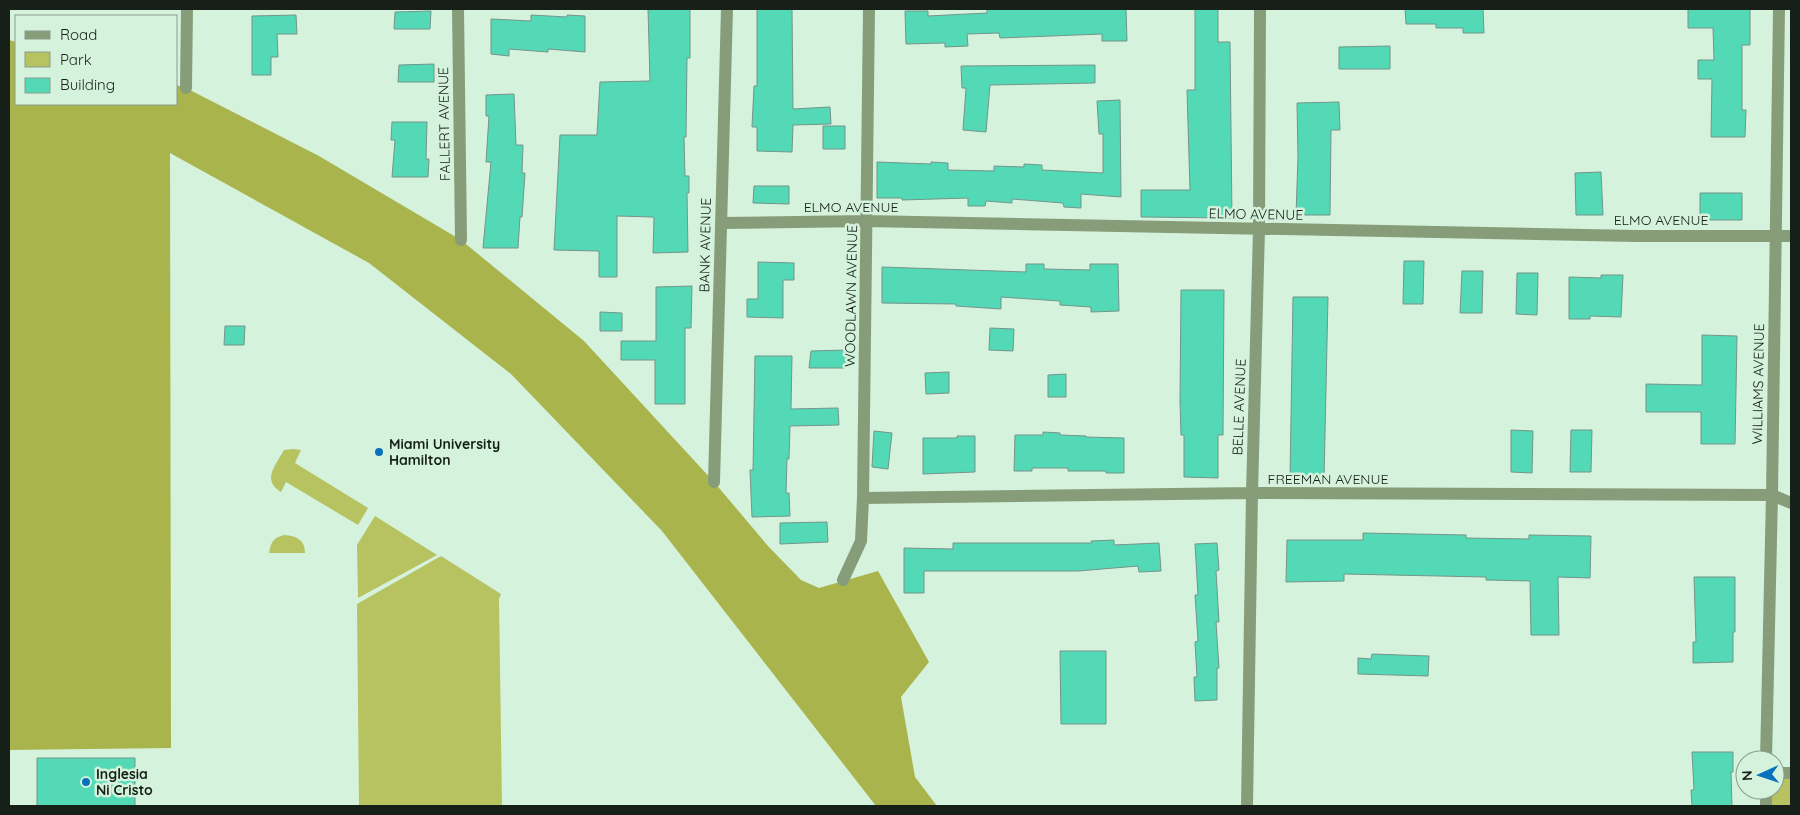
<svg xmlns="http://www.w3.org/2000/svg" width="1800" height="815" font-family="Quicksand,sans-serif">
<rect width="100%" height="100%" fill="#d5f2dc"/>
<path fill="#b7c261" d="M 293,449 L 301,450 L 295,463 L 368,508 L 358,525 L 286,482 L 281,492 C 261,480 276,465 284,450 Z
M 375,516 L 437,555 L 358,598 L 357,545 Z
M 284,535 C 296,536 305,539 305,553 L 269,553 C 271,542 273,538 284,535 Z
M 441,556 L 501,594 L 499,599 L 502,806 L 359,806 L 357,604 Z
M 1775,773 L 1791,773 L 1791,806 L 1766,806 L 1766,790 L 1775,790 Z"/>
<path fill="#a9b44d" d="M 9,40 L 16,42 L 16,104 L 176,104 L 176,85 L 186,88 L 319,156 L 461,240 L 584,341 L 714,482 L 768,546 L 801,580 L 819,588 L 878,571 L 929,662 L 901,697 L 915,777 L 937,806 L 876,806 L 662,531 L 511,374 L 369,263 L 170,153 L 171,748 L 9,750 Z"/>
<path fill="#53d9b6" stroke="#74958a" d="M 648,9 L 690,9 L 690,58 L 687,58 L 686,137 L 684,137 L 685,176 L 689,176 L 689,193 L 687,193 L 688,252 L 653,253 L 654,218 L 652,217 L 617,216 L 617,277 L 599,277 L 599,251 L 554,250 L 560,135 L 597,135 L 600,82 L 650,81 Z
M 757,9 L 792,9 L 793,109 L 830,107 L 831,124 L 793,125 L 792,152 L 757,151 L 757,127 L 752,127 L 754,86 L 757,86 Z
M 987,9 L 1126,9 L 1127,41 L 1102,41 L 1102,34 L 1000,38 L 999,33 L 967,34 L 968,46 L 945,47 L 945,43 L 906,44 L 905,11 L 928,11 L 928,16 L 987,13 Z
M 1195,9 L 1218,9 L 1218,42 L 1230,42 L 1232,218 L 1141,217 L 1141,190 L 1190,190 L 1187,90 L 1195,90 Z
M 1405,9 L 1483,9 L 1484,33 L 1463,33 L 1463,28 L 1436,28 L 1436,24 L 1406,24 Z
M 1688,9 L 1750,9 L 1750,45 L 1742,45 L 1742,110 L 1746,110 L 1745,137 L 1711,137 L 1712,79 L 1698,79 L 1698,60 L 1714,60 L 1713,28 L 1688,28 Z
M 431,11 L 430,29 L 394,29 L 395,12 Z
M 296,15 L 297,34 L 277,34 L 278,57 L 271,57 L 271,75 L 252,75 L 252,16 Z
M 531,15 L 567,17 L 567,15 L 585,16 L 585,52 L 548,49 L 548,52 L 509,49 L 509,56 L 491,54 L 491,19 L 531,21 Z
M 1390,46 L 1390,69 L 1339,69 L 1339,47 Z
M 434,64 L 434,82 L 398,82 L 399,65 Z
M 1095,65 L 1095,83 L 990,85 L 986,132 L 963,130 L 966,88 L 962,88 L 961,66 Z
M 514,94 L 516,145 L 523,145 L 522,173 L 525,173 L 522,217 L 520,217 L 518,248 L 483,248 L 491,162 L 486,162 L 489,116 L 486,116 L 486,95 Z
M 1120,100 L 1121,197 L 1081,194 L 1081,208 L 1064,207 L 1063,203 L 1012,199 L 1012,203 L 986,201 L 985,206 L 968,206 L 968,198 L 902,200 L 902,198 L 877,198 L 877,162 L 931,164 L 931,162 L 948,163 L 948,170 L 994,171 L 994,166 L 1024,167 L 1024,164 L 1042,165 L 1042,170 L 1103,173 L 1103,134 L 1099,134 L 1097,101 Z
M 1339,102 L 1340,130 L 1331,130 L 1330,215 L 1296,215 L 1298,156 L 1297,103 Z
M 392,122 L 427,122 L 426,159 L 429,159 L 428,177 L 392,177 L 395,140 L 391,140 Z
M 823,126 L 845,126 L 845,149 L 823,149 Z
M 1601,172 L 1603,215 L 1576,215 L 1575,173 Z
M 754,186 L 789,186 L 789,204 L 753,203 Z
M 1700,193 L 1742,193 L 1742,220 L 1700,220 Z
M 1404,261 L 1424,261 L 1423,304 L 1403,304 Z
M 758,262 L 794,263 L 794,280 L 783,280 L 783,318 L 747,317 L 747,299 L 758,299 Z
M 1026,264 L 1044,264 L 1044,269 L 1090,270 L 1090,264 L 1118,264 L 1119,311 L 1091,312 L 1091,307 L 1060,305 L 1060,301 L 1001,297 L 1001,309 L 956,306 L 956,304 L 882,303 L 882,267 L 1026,272 Z
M 1462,271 L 1483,271 L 1482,313 L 1460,313 Z
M 1517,273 L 1538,273 L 1537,315 L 1516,314 Z
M 1601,275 L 1623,275 L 1621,317 L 1590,316 L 1590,319 L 1569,319 L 1569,277 L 1601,278 Z
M 692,286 L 691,328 L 685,328 L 685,404 L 655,404 L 655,360 L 621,360 L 621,341 L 656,341 L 656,287 Z
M 1181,290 L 1224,290 L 1223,435 L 1218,435 L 1218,478 L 1184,477 L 1184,435 L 1181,435 L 1180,402 Z
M 1293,297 L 1328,297 L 1324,479 L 1290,479 Z
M 600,312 L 622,313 L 622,331 L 600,331 Z
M 225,326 L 245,326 L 244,345 L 224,345 Z
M 990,328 L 1014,329 L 1013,351 L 989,350 Z
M 1702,335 L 1737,336 L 1735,444 L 1701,444 L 1701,412 L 1646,412 L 1646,384 L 1702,385 Z
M 846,350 L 845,368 L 809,368 L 811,351 Z
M 755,356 L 792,356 L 791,409 L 838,408 L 839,425 L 790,426 L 789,459 L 787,459 L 786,493 L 789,493 L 790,516 L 752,517 L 750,470 L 753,470 Z
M 949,372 L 949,393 L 926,394 L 925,373 Z
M 1066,374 L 1066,397 L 1048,397 L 1048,375 Z
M 1511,430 L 1533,431 L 1532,473 L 1511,472 Z
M 1571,430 L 1592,430 L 1591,472 L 1570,472 Z
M 874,431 L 892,433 L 888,469 L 872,467 Z
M 1043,432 L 1060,433 L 1060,435 L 1086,436 L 1086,437 L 1124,438 L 1124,473 L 1106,473 L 1106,471 L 1068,471 L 1068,468 L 1032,468 L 1032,471 L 1014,471 L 1015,435 L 1043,435 Z
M 957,436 L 975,436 L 975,472 L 923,474 L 923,438 L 957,438 Z
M 827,522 L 828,542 L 780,544 L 780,523 Z
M 1363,533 L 1466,535 L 1466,538 L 1529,539 L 1529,535 L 1591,536 L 1590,578 L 1558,577 L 1559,635 L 1531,635 L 1530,581 L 1486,580 L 1486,577 L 1344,574 L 1344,581 L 1286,582 L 1287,540 L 1363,540 Z
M 1114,540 L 1114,545 L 1159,543 L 1161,571 L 1139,572 L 1138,566 L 1078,571 L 924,571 L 924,593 L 904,593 L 904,548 L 953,549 L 953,543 L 1092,543 L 1091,541 Z
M 1217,543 L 1219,570 L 1216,571 L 1219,622 L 1216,622 L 1219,668 L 1217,668 L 1217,700 L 1195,701 L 1194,677 L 1197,677 L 1195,642 L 1198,641 L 1195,595 L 1198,595 L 1195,544 Z
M 1694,577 L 1735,577 L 1735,632 L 1733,632 L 1733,662 L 1693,663 L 1693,642 L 1696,642 Z
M 1060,651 L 1106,651 L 1106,724 L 1061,724 Z
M 1372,654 L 1429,656 L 1428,676 L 1358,674 L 1358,658 L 1371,659 Z
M 1692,752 L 1733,752 L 1733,772 L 1731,772 L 1732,806 L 1692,806 L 1691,790 L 1694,790 Z
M 37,758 L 135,758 L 135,806 L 37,806 Z"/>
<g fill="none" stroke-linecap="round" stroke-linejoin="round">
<path stroke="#879d79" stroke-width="12" d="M 458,9 L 461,240
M 186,88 L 187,9
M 721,223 L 866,221 L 1636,236 L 1791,236
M 714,482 L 727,9
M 863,498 L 1252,493 L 1772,495 L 1791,503
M 843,580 L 861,541 L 863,498 L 869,9
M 1766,760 L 1772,495 L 1779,9
M 1775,773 L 1791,773
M 1247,806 L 1252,493 L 1259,229 L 1260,9
M 1766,806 L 1766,790"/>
</g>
<g fill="#0771bc" stroke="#d5f2dc" stroke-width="2">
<circle cx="379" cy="452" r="5"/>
<circle cx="86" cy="782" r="5"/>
</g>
<g text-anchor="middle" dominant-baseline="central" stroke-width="5" stroke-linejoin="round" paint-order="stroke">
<g font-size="14" fill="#162019" stroke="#d5f2dc">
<text transform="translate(444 124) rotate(-91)">FALLERT AVENUE</text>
<text x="851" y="207">ELMO AVENUE</text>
<text transform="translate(1256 214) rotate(1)">ELMO AVENUE</text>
<text x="1661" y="220">ELMO AVENUE</text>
<text transform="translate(705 245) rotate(-89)">BANK AVENUE</text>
<text transform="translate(851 296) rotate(-89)">WOODLAWN AVENUE</text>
<text transform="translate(1758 384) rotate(-89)">WILLIAMS AVENUE</text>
<text transform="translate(1239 407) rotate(-88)">BELLE AVENUE</text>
<text x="1328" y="479">FREEMAN AVENUE</text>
</g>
<g font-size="14" font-weight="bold" fill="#162019" stroke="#d5f2dc" text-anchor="start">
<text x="389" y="444">Miami University<tspan x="389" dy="16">Hamilton</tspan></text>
<text x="96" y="774">Inglesia<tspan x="96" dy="16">Ni Cristo</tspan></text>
</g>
</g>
<rect width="1800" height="815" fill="none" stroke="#162019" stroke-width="20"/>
<rect x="15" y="15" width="162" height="90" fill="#d5f2dc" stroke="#899e8e"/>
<rect x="25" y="31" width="25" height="8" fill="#879d79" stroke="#899e8e"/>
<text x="60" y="40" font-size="15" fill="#162019">Road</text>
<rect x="25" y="52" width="25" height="15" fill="#b7c261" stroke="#899e8e"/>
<text x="60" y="65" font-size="15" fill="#162019">Park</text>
<rect x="25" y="78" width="25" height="15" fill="#53d9b6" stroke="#899e8e"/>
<text x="60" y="90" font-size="15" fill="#162019">Building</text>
<g transform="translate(1760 775) rotate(267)"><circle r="24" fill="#d5f2dc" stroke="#899e8e"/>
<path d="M0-4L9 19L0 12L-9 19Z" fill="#0771bc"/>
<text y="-8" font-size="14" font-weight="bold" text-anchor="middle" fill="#162019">N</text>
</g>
</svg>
